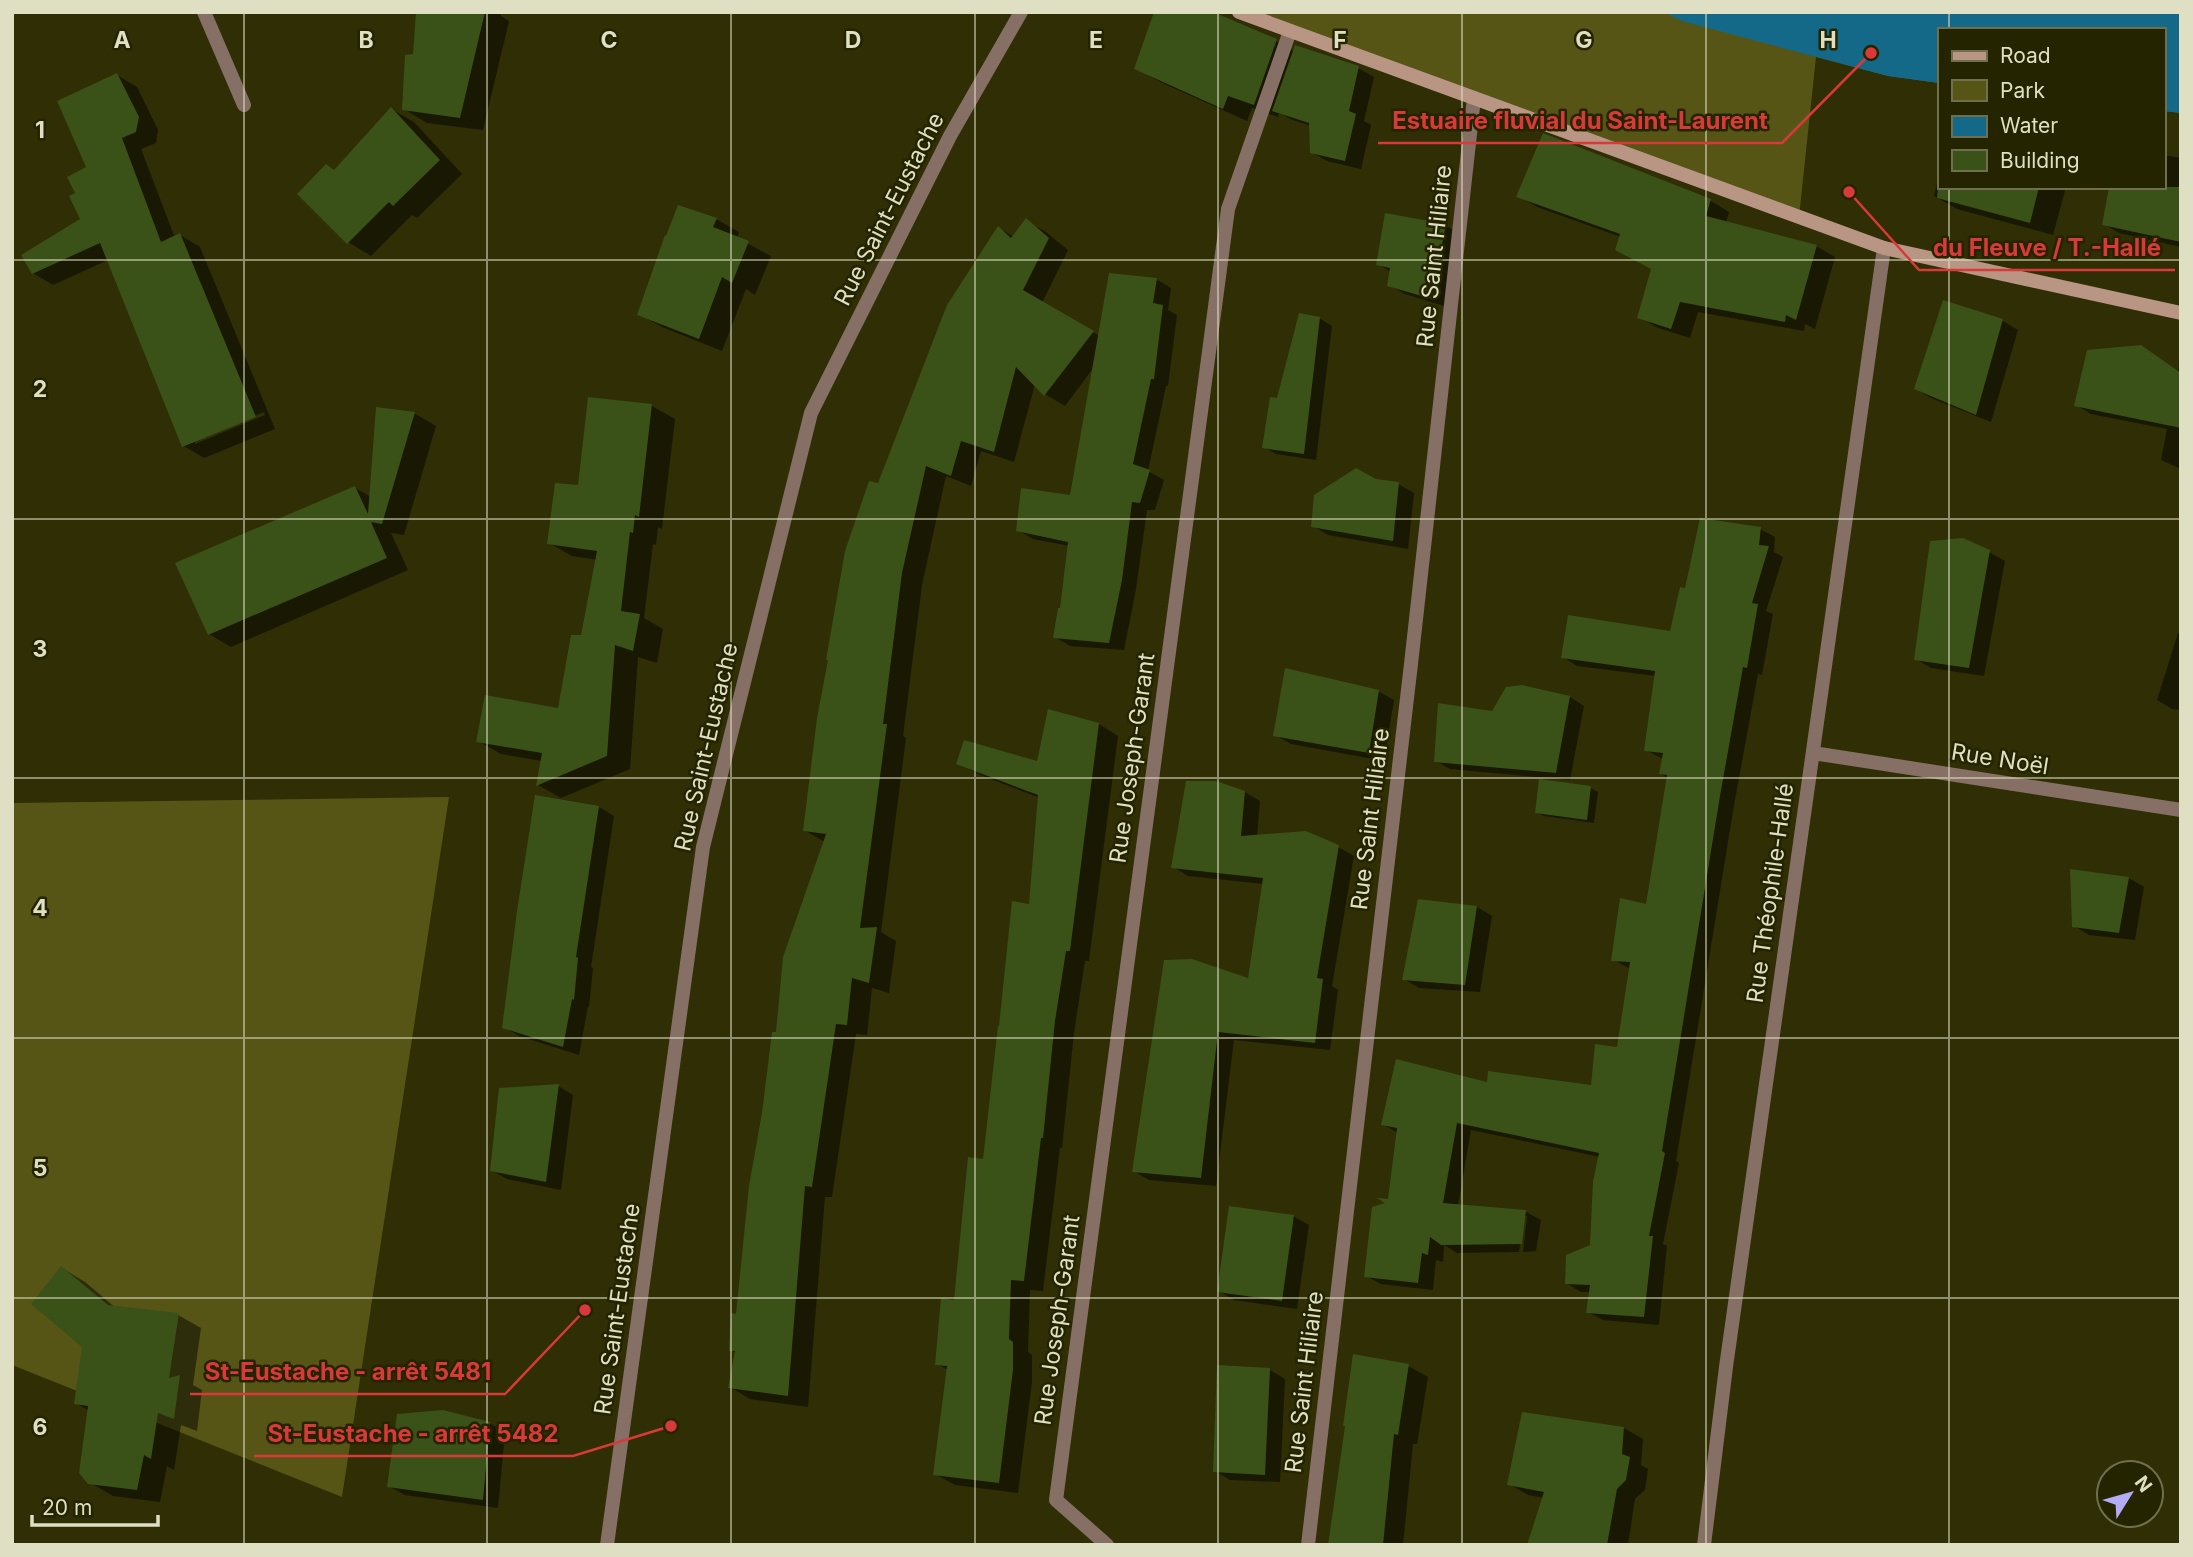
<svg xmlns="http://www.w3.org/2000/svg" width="2193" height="1557" font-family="Inter,sans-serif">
<rect width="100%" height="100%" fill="#2f2e05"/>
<path fill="#565515" d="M 1239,12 L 2181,12 L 2181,113 L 2163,111 L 2163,30 L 1939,30 L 1939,83 L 1888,76 L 1816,57 L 1799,217 Z
M 449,797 L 342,1497 L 12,1365 L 12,803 Z"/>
<path fill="#146989" d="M 1664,12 L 2181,12 L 2181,113 L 2163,111 L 2163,30 L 1939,30 L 1939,83 L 1888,76 L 1682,21 Z"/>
<path fill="#0007" fill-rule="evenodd" d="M 418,12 L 501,12 L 501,16 L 509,21 L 483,130 L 427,123 L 404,109 L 414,56 Z
M 1276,41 L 1295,52 L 1358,68 L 1374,77 L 1364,121 L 1371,125 L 1361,169 L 1327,161 L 1311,152 L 1311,126 L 1290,119 L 1279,112 L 1278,117 L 1252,108 L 1247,121 L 1160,82 L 1137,69 Z
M 117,75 L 137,87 L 158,130 L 156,143 L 141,149 L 175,238 L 180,235 L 200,247 L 275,429 L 204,458 L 184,446 L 108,260 L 53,285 L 33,273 L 82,220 L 77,193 L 89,168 ZM 264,412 L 265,415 L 195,444 L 195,440 Z
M 391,109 L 414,122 L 462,174 L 417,218 L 412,215 L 371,256 L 348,242 L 335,171 Z
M 1544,136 L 1711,201 L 1729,212 L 1726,223 L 1816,246 L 1835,257 L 1815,329 L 1805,324 L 1804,331 L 1698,312 L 1690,338 L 1658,328 L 1639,317 L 1653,269 L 1621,237 L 1537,207 L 1519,196 Z
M 2163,155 L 2181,158 L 2181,247 L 2119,233 L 2104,224 L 2163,187 Z
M 1939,174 L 1939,187 L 2066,187 L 2053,235 L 1957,209 L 1934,196 Z
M 716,219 L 739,232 L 737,238 L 771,256 L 755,295 L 746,289 L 722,351 L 662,327 L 639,314 Z
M 1026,221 L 1046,232 L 1068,250 L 1042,303 L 1100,336 L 1156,279 L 1171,288 L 1168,310 L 1177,315 L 1168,386 L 1166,386 L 1148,471 L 1164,480 L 1155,510 L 1147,510 L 1136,589 L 1124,650 L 1070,646 L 1055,637 L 1062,609 L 1070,546 L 1033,539 L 1018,530 L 1072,497 L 1094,367 L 1065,406 L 1045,394 L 1035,384 L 1014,462 L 981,451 L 971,486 L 946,476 L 922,585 L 903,736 L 906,738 L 881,932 L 896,941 L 889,993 L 872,988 L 867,1035 L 856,1034 L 832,1197 L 825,1197 L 808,1407 L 750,1399 L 730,1387 L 736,1353 L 731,1350 L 738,1316 L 778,1033 L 825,842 L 804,830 L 879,485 L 999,228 L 1014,237 Z
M 1445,225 L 1460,234 L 1447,307 L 1405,294 L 1389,285 L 1391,272 L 1378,264 Z
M 1944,302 L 2003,321 L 2018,330 L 1991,422 L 1931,398 L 1916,389 Z
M 1319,318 L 1332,326 L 1316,460 L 1276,454 L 1264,447 Z
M 2181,356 L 2181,469 L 2161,460 L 2167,429 L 2091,414 L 2076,405 L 2178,371 Z
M 590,399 L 652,406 L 675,419 L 662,529 L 658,527 L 656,545 L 653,544 L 644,618 L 663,629 L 657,663 L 638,657 L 630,769 L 561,798 L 538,785 L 542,761 L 501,754 L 478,741 L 559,710 L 583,637 L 598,560 L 572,556 L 549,543 L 580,487 Z
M 414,413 L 436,426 L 404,535 L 391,533 L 408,570 L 231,647 L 209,634 L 355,488 L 371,497 Z
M 1376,481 L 1398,484 L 1414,493 L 1408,549 L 1328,535 L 1313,526 Z
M 1760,529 L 1775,537 L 1774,552 L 1783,557 L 1766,611 L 1773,614 L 1762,675 L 1758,674 L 1734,805 L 1676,1161 L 1679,1163 L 1663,1244 L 1667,1246 L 1659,1325 L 1603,1320 L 1588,1312 L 1590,1292 L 1581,1292 L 1566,1283 L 1591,1246 L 1600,1157 L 1471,1130 L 1458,1206 L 1526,1212 L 1541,1220 L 1536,1251 L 1523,1252 L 1527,1216 L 1524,1216 L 1519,1252 L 1457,1253 L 1444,1245 L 1443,1262 L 1436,1260 L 1433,1290 L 1381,1284 L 1366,1276 L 1390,1200 L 1398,1133 L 1382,1124 L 1488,1085 L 1593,1087 L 1619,1049 L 1631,969 L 1613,960 L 1647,906 L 1668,778 L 1661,774 L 1663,759 L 1646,750 L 1656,676 L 1577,666 L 1563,657 L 1671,633 L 1687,590 Z
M 1989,552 L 2005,561 L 1984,676 L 1931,668 L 1916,659 Z
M 2178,633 L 2181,633 L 2181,710 L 2172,709 L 2157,700 Z
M 1378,691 L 1394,700 L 1384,761 L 1291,744 L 1275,735 Z
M 1570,697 L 1584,706 L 1570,780 L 1450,769 L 1436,761 Z
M 1099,724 L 1118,736 L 1089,961 L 1085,961 L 1074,1033 L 1062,1148 L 1060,1148 L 1043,1291 L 1030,1290 L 1028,1352 L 1032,1355 L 1032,1382 L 1018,1493 L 955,1485 L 935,1474 L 948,1370 L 937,1364 L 955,1301 L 985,1161 L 1031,906 L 1040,798 L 978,774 L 958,763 L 1039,763 Z
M 1590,788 L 1598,792 L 1594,823 L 1544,816 L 1537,812 Z
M 1245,792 L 1260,801 L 1257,836 L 1338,847 L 1354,856 L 1332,986 L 1338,990 L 1330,1050 L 1234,1040 L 1216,1186 L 1149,1180 L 1134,1171 L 1165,962 L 1250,980 L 1264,884 L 1188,876 L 1173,867 Z
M 599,807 L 614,816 L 591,967 L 593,968 L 589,1007 L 588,1006 L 579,1055 L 519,1036 L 504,1027 Z
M 2129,878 L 2144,887 L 2135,940 L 2089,935 L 2074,926 Z
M 1420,901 L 1477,907 L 1492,916 L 1480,992 L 1419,988 L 1404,979 Z
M 558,1086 L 573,1095 L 561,1190 L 507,1179 L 491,1170 Z
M 1293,1216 L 1309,1225 L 1297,1309 L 1234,1300 L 1219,1291 Z
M 62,1268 L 85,1282 L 116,1308 L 178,1315 L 201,1328 L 193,1385 L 202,1390 L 197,1431 L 181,1425 L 174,1470 L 167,1466 L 160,1502 L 113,1496 L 89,1482 L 89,1411 L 76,1403 L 83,1346 Z
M 1408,1366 L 1428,1377 L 1417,1444 L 1413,1444 L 1403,1545 L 1330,1545 Z
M 1270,1370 L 1285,1379 L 1280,1482 L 1230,1480 L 1215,1471 Z
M 489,1423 L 505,1432 L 498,1508 L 405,1495 L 389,1486 Z
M 1624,1428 L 1643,1439 L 1641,1465 L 1648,1469 L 1645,1490 L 1635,1499 L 1628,1545 L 1529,1545 L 1544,1498 L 1528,1495 L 1509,1484 Z"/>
<path fill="#3a5217" d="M 416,12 L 485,12 L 460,118 L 402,110 L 405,55 L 413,54 Z
M 1154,12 L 1213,12 L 1277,39 L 1254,105 L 1228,96 L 1223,109 L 1134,69 Z
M 1295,45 L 1359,66 L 1349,111 L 1356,114 L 1345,161 L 1310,153 L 1309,123 L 1272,111 Z
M 117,73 L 139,117 L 136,132 L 122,138 L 161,242 L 180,233 L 256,417 L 182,447 L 100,243 L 32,274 L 21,255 L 80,219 L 69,196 L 75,193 L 67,177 L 86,167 L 57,101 Z
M 391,107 L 440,160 L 393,206 L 389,202 L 347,244 L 297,194 L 326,164 L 334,170 Z
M 1543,133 L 1711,199 L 1706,216 L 1817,245 L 1796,320 L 1786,315 L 1785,322 L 1680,302 L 1671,329 L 1637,318 L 1651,269 L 1615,250 L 1620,234 L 1516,197 Z
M 1938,187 L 2039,187 L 2030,223 L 1937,198 Z
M 2109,187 L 2181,187 L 2181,242 L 2102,225 Z
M 678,205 L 717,218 L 713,227 L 749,241 L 732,283 L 722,277 L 699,339 L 637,315 L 665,235 L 666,236 Z
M 1385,213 L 1446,224 L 1432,299 L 1387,286 L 1390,268 L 1376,265 Z
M 1026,218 L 1049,238 L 1023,290 L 1094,331 L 1044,396 L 1016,367 L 994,452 L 961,441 L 951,476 L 926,466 L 902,573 L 883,724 L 887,724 L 860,928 L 877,927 L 869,983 L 852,978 L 847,1025 L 836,1024 L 812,1187 L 805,1186 L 788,1396 L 728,1388 L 735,1351 L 729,1351 L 731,1313 L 736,1314 L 749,1186 L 762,1113 L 772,1032 L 776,1032 L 783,957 L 826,834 L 803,831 L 817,718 L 828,660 L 826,660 L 845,551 L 869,481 L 878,483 L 947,305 L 998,226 L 1011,238 Z
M 1109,273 L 1157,278 L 1153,303 L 1163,305 L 1154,379 L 1151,379 L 1133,464 L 1150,470 L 1140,503 L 1132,502 L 1122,580 L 1109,643 L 1053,638 L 1058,608 L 1060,608 L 1068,542 L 1016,531 L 1021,488 L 1070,495 Z
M 1943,300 L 2003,319 L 1976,415 L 1914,389 Z
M 1299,313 L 1320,317 L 1304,454 L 1262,448 L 1270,397 L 1277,398 Z
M 2141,345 L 2181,373 L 2181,428 L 2074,406 L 2087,350 Z
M 588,397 L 652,404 L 639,517 L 635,515 L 633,533 L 630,532 L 621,611 L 640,614 L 633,651 L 615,645 L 607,756 L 536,786 L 542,753 L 476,742 L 485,695 L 558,708 L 571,635 L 581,635 L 597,551 L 547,544 L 555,483 L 578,485 Z
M 376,407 L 415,412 L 382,524 L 371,522 L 387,558 L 208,635 L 175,563 L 355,486 L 368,514 Z
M 1356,468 L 1376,479 L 1399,482 L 1393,541 L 1311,527 L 1314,495 Z
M 1700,518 L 1761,527 L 1759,545 L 1769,546 L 1752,603 L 1758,604 L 1747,668 L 1743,667 L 1720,796 L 1662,1151 L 1665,1153 L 1649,1236 L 1653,1236 L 1644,1317 L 1586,1313 L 1590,1285 L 1565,1284 L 1566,1255 L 1590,1245 L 1593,1181 L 1599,1153 L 1457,1123 L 1443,1203 L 1526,1210 L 1522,1244 L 1441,1245 L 1430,1237 L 1428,1255 L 1422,1253 L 1418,1283 L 1364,1277 L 1372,1207 L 1385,1203 L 1377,1198 L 1388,1199 L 1397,1128 L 1381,1125 L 1396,1059 L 1487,1082 L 1488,1071 L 1591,1085 L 1595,1044 L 1617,1047 L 1630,962 L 1611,961 L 1620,898 L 1646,904 L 1667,775 L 1659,774 L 1663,753 L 1644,751 L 1655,671 L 1561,658 L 1568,615 L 1670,631 L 1680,587 L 1685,588 Z
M 1963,538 L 1990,550 L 1969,668 L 1914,660 L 1930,541 Z
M 1285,668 L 1379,690 L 1369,753 L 1273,736 Z
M 1522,685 L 1570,696 L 1556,773 L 1434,762 L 1438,703 L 1492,711 L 1506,687 Z
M 1048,709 L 1099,723 L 1070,951 L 1066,951 L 1055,1021 L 1043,1138 L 1041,1138 L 1024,1281 L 1011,1280 L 1009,1339 L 1013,1342 L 1013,1370 L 999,1483 L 933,1475 L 947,1366 L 935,1365 L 941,1298 L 954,1300 L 968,1157 L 983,1159 L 998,1026 L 999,1026 L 1012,901 L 1029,904 L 1038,795 L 956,764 L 964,740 L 1037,761 Z
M 1539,779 L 1591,786 L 1587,820 L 1535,813 Z
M 1186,781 L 1216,781 L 1245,791 L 1241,836 L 1306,831 L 1339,845 L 1317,978 L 1323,979 L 1315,1043 L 1218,1032 L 1201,1178 L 1132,1172 L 1164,960 L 1192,959 L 1248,978 L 1263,878 L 1171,868 Z
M 535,795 L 599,806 L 576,957 L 578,958 L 574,1000 L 572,999 L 563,1047 L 502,1028 L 517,911 Z
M 2070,869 L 2129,877 L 2119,933 L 2072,927 Z
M 1418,899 L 1477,906 L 1465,985 L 1402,980 Z
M 559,1084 L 546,1182 L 490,1171 L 499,1088 Z
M 1229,1206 L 1294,1215 L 1282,1301 L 1217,1292 Z
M 61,1266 L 108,1305 L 179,1313 L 169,1378 L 180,1375 L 174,1419 L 158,1413 L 151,1459 L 144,1455 L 137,1490 L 88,1484 L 79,1473 L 88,1406 L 74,1404 L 82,1347 L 31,1304 Z
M 1353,1354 L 1409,1364 L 1398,1435 L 1394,1434 L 1383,1545 L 1328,1545 L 1345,1426 L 1343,1426 Z
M 1217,1365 L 1270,1368 L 1265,1475 L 1213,1472 Z
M 443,1410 L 490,1422 L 483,1500 L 387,1487 L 397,1414 Z
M 1522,1412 L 1624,1427 L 1622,1454 L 1630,1457 L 1626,1480 L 1617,1489 L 1607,1545 L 1527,1545 L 1544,1492 L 1507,1485 Z"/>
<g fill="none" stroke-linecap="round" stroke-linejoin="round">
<path stroke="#867065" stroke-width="14" d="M 204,12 L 244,105
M 1813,753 L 2181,810
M 607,1545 L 703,847 L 811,413 L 950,136 L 1021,12
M 1107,1545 L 1056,1500 L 1228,209 L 1290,31
M 1308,1545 L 1411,664 L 1474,98
M 1704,1545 L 1726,1367 L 1884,248"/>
<path stroke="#b99684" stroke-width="14" d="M 1239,12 L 1884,248 L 2181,313"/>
</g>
<path fill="none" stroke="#dedfc3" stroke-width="2" stroke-opacity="0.55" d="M 244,12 L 244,1545M 487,12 L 487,1545M 731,12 L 731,1545M 975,12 L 975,1545M 1218,12 L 1218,1545M 1462,12 L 1462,1545M 1706,12 L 1706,1545M 1949,12 L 1949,30M 1949,187 L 1949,1545M 12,260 L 2181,260M 12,519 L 2181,519M 12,778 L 2181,778M 12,1038 L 2181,1038M 12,1298 L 2181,1298"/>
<g text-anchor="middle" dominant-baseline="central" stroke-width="5" stroke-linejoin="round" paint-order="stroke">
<g font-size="23" fill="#dedfc3" stroke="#252400">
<text transform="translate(889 209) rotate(-63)">Rue Saint-Eustache</text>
<text transform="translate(1434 256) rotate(-84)">Rue Saint Hiliaire</text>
<text transform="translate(706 747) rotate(-77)">Rue Saint-Eustache</text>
<text transform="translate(1132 758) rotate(-82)">Rue Joseph-Garant</text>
<text transform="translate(2000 759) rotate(9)">Rue Noël</text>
<text transform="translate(1370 819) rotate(-83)">Rue Saint Hiliaire</text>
<text transform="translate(1770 893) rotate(-82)">Rue Théophile-Hallé</text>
<text transform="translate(617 1309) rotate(-82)">Rue Saint-Eustache</text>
<text transform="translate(1057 1320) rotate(-82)">Rue Joseph-Garant</text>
<text transform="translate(1304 1382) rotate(-83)">Rue Saint Hiliaire</text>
</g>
</g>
<g font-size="23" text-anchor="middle" font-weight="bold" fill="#dedfc3" stroke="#252400" stroke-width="5" stroke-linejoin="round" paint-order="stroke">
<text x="122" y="48">A</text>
<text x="366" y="48">B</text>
<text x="609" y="48">C</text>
<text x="853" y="48">D</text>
<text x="1096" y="48">E</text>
<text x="1340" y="48">F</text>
<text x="1584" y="48">G</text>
<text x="1828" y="48">H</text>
<text x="40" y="138">1</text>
<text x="40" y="397">2</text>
<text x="40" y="657">3</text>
<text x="40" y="916">4</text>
<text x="40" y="1176">5</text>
<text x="40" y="1435">6</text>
</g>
<path fill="none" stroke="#d73a38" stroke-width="2.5" d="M1871 53L1782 143H1378M1849 192L1919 270H2175M585 1310L505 1394H190M671 1426L573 1456H254"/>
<g fill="#d73a38" stroke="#252400" stroke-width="2.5">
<circle cx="1871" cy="53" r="7"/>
<circle cx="1849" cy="192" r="7"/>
<circle cx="585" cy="1310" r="7"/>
<circle cx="671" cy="1426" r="7"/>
</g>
<g font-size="24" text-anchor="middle" font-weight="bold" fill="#d73a38" stroke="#252400" stroke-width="5" stroke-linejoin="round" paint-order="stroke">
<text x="1580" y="129">Estuaire fluvial du Saint-Laurent</text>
<text x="2047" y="256">du Fleuve / T.-Hallé</text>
<text x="348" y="1380">St-Eustache - arrêt 5481</text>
<text x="413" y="1442">St-Eustache - arrêt 5482</text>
</g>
<rect width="2193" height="1557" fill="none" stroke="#dedfc3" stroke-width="28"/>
<rect x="1938" y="28" width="228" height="161" fill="#252400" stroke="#6f6f4e" stroke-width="2"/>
<rect x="1952" y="51" width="35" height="10" fill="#b99684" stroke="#6f6f4e" stroke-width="2"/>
<text x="2000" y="63" font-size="21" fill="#dedfc3">Road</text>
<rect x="1952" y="80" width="35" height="21" fill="#565515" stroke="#6f6f4e" stroke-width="2"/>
<text x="2000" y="98" font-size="21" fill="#dedfc3">Park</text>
<rect x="1952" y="116" width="35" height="21" fill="#146989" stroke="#6f6f4e" stroke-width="2"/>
<text x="2000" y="133" font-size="21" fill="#dedfc3">Water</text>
<rect x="1952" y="150" width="35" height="21" fill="#3a5217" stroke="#6f6f4e" stroke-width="2"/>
<text x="2000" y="168" font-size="21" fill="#dedfc3">Building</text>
<g transform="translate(2130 1494) rotate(53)"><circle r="33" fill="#252400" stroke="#6f6f4e" stroke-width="2"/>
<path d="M0-5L12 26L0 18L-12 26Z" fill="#b5acf8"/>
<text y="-10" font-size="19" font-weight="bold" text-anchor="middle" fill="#dedfc3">N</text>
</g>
<path d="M32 1515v10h126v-10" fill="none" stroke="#dedfc3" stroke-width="3.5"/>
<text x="42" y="1515" font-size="21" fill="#dedfc3" stroke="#252400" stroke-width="5" paint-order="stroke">20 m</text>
</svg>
